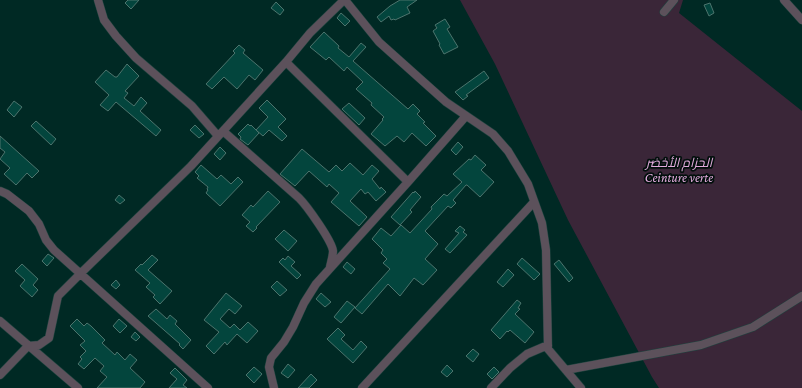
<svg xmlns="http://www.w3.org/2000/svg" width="802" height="388" font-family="'Crimson Pro',Cairo,serif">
<rect width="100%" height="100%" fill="#002924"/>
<path fill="#3a2638" d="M 460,0 L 683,0 L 679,13 L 802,111 L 802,388 L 659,388 L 652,377 L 568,220 L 495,64 Z"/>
<path fill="#03453d" stroke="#4c746d" d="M 128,0 L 139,0 L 131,9 L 125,3 Z
M 400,0 L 417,0 L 407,7 L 410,13 L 395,20 L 394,19 L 391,20 L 389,16 L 381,22 L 377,17 L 390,6 Z
M 276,2 L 284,10 L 280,15 L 271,8 Z
M 710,3 L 714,13 L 709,16 L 704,5 Z
M 341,13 L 350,21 L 345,26 L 337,18 Z
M 445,19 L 450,27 L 447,29 L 458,47 L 444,54 L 439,45 L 440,44 L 433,31 L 437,28 L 435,25 Z
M 324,32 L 339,46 L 338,48 L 349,57 L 361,43 L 366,47 L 353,61 L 408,109 L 413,104 L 420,111 L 417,114 L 425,122 L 423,123 L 436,136 L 426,146 L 412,133 L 404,142 L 397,136 L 385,146 L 371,134 L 383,120 L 382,119 L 384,117 L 371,105 L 372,103 L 356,89 L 363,82 L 347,67 L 344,71 L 329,57 L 326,60 L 310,47 Z
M 239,45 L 245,50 L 243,53 L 263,70 L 255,80 L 249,75 L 237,89 L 224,77 L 212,89 L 206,84 L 235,53 L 233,51 Z
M 127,64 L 139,76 L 125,91 L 128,93 L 124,98 L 134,106 L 141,97 L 147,103 L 140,111 L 161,130 L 156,136 L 116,102 L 108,111 L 100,105 L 109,95 L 95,82 L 106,70 L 115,77 L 117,77 Z
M 484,71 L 489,78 L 466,95 L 468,96 L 463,100 L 455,92 Z
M 267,100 L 286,119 L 278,127 L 287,136 L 282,141 L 269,130 L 263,136 L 256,130 L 268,117 L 259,108 Z
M 14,101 L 22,107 L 14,117 L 7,110 Z
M 349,103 L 365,118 L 359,125 L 342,109 Z
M 36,121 L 56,139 L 51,145 L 31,126 Z
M 248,124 L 250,126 L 251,125 L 259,133 L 248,145 L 240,139 L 241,137 L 238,134 Z
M 195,125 L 204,134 L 199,138 L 190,130 Z
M 0,136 L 39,171 L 32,178 L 27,173 L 16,185 L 4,174 L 10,168 L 0,159 L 5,152 L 0,148 Z
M 458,142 L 463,147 L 456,155 L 451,150 Z
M 220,147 L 226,153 L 220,160 L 214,154 Z
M 302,149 L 329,172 L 336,165 L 342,171 L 350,163 L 363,175 L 372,165 L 379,171 L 372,179 L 380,189 L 381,187 L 386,192 L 376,201 L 368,192 L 365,194 L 361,189 L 350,201 L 367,217 L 359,226 L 331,202 L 339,193 L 329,184 L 327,187 L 309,171 L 295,186 L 280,174 Z
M 475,155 L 486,165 L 481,170 L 494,182 L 480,197 L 467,185 L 466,185 L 453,200 L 456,203 L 451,208 L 448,206 L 425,231 L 438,244 L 425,259 L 437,270 L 423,285 L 414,278 L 400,296 L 388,284 L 362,314 L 355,308 L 390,269 L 383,263 L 387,259 L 381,253 L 383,250 L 372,239 L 381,228 L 391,236 L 401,225 L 410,233 L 432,209 L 431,207 L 444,194 L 447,196 L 462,182 L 453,174 L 469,159 L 471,160 Z
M 201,165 L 217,179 L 221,175 L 231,184 L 238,177 L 243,182 L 220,206 L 206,193 L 208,190 L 207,189 L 208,187 L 197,178 L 199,176 L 195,172 Z
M 268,191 L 280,202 L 256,227 L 257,228 L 253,232 L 246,226 L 250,222 L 242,215 L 251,205 L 253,207 Z
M 415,191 L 421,197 L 410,210 L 412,212 L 400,225 L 391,217 L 413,192 L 414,193 Z
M 119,195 L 125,200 L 120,204 L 115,200 Z
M 460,226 L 465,230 L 463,232 L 467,235 L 450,253 L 445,249 L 459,233 L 455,231 Z
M 284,230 L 297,241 L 288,251 L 275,239 Z
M 48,254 L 54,258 L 47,266 L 42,261 Z
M 152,255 L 158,260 L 148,270 L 172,291 L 160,304 L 153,297 L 155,295 L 146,287 L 150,283 L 135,270 L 141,264 L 142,265 Z
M 288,256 L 295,262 L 291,266 L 301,275 L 297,279 L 279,262 L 283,258 L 285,260 Z
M 522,258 L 540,274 L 534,280 L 517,264 Z
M 559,260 L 573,278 L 569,282 L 554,264 Z
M 347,262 L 355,269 L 351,274 L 343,267 Z
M 22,264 L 38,279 L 33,285 L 38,290 L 32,297 L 20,286 L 25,280 L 15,271 Z
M 508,269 L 514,275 L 503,287 L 497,282 Z
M 116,280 L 120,285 L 116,289 L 111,285 Z
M 277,281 L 287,290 L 280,296 L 271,287 Z
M 226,293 L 242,306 L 235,314 L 229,309 L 220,319 L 230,328 L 234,324 L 240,330 L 248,322 L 258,331 L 247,343 L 237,334 L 227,345 L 225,342 L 214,354 L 206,346 L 219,332 L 204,320 Z
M 321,293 L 331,302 L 325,307 L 316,299 Z
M 517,300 L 521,303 L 518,308 L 520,309 L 515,314 L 534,332 L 525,343 L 510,330 L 508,332 L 507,331 L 500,339 L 491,330 Z
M 347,301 L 355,307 L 341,323 L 334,317 Z
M 156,309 L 167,319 L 170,315 L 177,321 L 175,324 L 191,340 L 183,349 L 179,345 L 180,344 L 148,316 Z
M 77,319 L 84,326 L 87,323 L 91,326 L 105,340 L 102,343 L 115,355 L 117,352 L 125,360 L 130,354 L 137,360 L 130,368 L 145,382 L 140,388 L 97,388 L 107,377 L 100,371 L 104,366 L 95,358 L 84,369 L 78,364 L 82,359 L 80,357 L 86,351 L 80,345 L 85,341 L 70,326 Z
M 119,319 L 127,326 L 120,333 L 113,326 Z
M 338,328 L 345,335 L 341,339 L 353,350 L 361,341 L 367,347 L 353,363 L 327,339 Z
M 135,332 L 140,337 L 136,341 L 131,337 Z
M 473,349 L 479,354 L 473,362 L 466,356 Z
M 288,364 L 295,370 L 288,378 L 281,373 Z
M 447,365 L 453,371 L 447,377 L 441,372 Z
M 254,367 L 262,374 L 254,383 L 246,375 Z
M 494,367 L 499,372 L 492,379 L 487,374 Z
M 175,368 L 187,380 L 183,385 L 187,388 L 169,388 L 177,379 L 170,373 Z
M 311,374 L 317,380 L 309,388 L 298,388 Z"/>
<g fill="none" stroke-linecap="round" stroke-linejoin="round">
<defs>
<path id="minor" d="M 98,0 L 104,20 L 116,36 L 136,58 L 192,106 L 218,136
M 345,0 L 379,42 L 446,102 L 493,134 L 508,151 L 528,184 L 542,223 L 546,250 L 548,349 L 581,388
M 784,0 L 802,20
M 664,12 L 674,0
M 286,62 L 408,182
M 223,131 L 299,198 C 307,206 332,241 333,251 C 333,256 331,262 330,267
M 0,191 L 7,194 L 29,211 L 39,224 L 46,240 L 54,250 L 208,388
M 0,321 L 78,388
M 566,370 L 701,345 L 753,327 L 802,296
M 0,375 L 28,346 L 39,345 L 49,338 L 58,296 L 81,273 L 191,166 L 286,62 L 310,33 L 344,0
M 274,388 L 269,367 L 271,358 L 284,342 L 293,327 L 304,303 L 316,284 L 408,182 L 466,116
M 362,388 L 534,202
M 491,388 L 510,368 L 527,354 L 548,345"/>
</defs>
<use href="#minor" stroke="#1e443f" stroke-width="9"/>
<use href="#minor" stroke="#5c515b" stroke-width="8"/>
</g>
<g text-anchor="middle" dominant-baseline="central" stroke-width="3.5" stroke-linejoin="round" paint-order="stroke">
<g font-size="13" font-style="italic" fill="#e2abdd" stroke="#020f0c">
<text x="679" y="162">الحزام الأخضر<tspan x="679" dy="15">Ceinture verte</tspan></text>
</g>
</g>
</svg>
